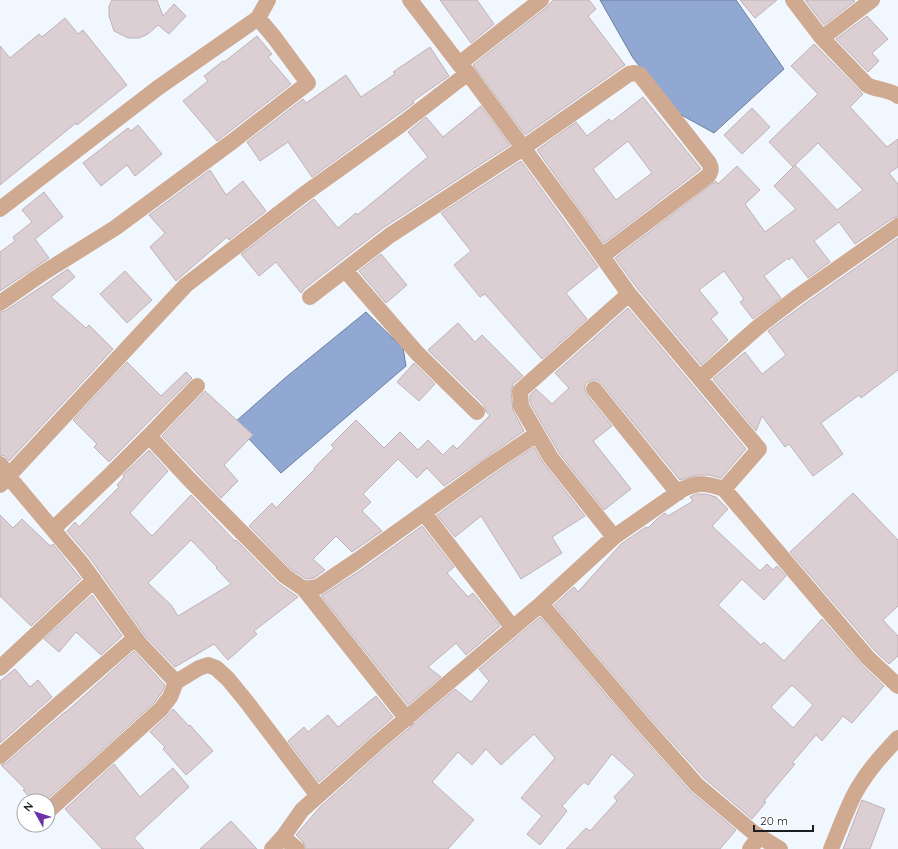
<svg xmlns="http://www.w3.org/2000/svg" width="898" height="849" font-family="Quicksand,sans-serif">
<rect width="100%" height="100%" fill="#f1f7ff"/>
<path fill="#91a8d3" stroke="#6e7f9e" d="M 600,0 L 736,0 L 784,69 L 714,133 L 676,112 L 633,58 Z
M 366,312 L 403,348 L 406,366 L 281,473 L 234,423 L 285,378 Z"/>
<path fill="#dccfd3" stroke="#beb2b6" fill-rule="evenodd" d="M 112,0 L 157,0 L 163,16 L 174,4 L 186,16 L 169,34 L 158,25 L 148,34 L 139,38 L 128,38 L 114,31 L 109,16 L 109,6 Z
M 440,0 L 477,0 L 494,24 L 471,43 Z
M 553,0 L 589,0 L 596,9 L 588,16 L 625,65 L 525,135 L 473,65 L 547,7 Z
M 740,0 L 777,0 L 755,18 Z
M 805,0 L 853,0 L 855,1 L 824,25 Z
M 867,16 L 888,39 L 872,53 L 879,61 L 868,72 L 836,39 Z
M 65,18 L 78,34 L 83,30 L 127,85 L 77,125 L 76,123 L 0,185 L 0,46 L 10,58 L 39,34 L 42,37 Z
M 257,36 L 272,54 L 268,57 L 291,84 L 217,141 L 183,101 L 208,81 L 204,76 L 223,61 L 224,62 Z
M 814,44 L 863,94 L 850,107 L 887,147 L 898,139 L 898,167 L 889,173 L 898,184 L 898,217 L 893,218 L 855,244 L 839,222 L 814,241 L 830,262 L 808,278 L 792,257 L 789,260 L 788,258 L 764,276 L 781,298 L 753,319 L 740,302 L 744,299 L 724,271 L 699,290 L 718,313 L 711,319 L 728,340 L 701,365 L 637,288 L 615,258 L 716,181 L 718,184 L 737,166 L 760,190 L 745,204 L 765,232 L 796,209 L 774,186 L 795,165 L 837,210 L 863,190 L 818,143 L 793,167 L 769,142 L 818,94 L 791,66 Z
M 430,47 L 449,76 L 413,101 L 414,103 L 396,116 L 312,177 L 288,142 L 260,161 L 247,142 L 303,99 L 306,103 L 346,75 L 361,97 L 395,74 L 393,72 Z
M 643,97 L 701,169 L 604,243 L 537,150 L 576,122 L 587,136 L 609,119 L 611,122 ZM 628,141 L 652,173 L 616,200 L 593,169 Z
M 481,106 L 510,145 L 383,228 L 304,289 L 301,293 L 276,262 L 259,276 L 241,254 L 314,199 L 338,228 L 356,213 L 357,215 L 428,157 L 408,132 L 426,117 L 443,137 Z
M 752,108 L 770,127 L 742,154 L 724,135 Z
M 138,125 L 162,154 L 135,176 L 127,165 L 101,186 L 83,163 L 128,128 L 131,131 Z
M 521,161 L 598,267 L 566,293 L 587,319 L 542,359 L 485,294 L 480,297 L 454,265 L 471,251 L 441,213 Z
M 210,170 L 226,195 L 243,181 L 266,211 L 229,240 L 227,237 L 176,281 L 150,247 L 165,233 L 149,215 Z
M 44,192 L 63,217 L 35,239 L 49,258 L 0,291 L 0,252 L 15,241 L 13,237 L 32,222 L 22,210 Z
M 898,238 L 898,370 L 861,398 L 859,395 L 821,423 L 843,454 L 813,476 L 789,444 L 785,447 L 762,416 L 756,431 L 713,379 L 745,352 L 762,374 L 786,355 L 768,331 L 803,305 Z
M 381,254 L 407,285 L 386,303 L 359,271 Z
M 68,269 L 75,277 L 51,297 L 86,328 L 89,325 L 113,349 L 9,461 L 5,456 L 0,455 L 0,312 L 5,311 Z
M 125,271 L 152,300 L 127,323 L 100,294 Z
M 628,308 L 746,449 L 721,478 L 709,475 L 698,475 L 680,480 L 601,383 L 597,380 L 592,380 L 588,382 L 585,385 L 585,391 L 587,395 L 612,426 L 593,441 L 631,489 L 604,510 L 559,453 L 530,403 L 530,395 L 536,389 L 552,404 L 569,388 L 555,373 Z
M 458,323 L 475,342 L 482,335 L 523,376 L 513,384 L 511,392 L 513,410 L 524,431 L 444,486 L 427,468 L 417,478 L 398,459 L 363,494 L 371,502 L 362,511 L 382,531 L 352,552 L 336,536 L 313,559 L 325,570 L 314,578 L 306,579 L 291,569 L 249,526 L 272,503 L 276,508 L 315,469 L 314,468 L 334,448 L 331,445 L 356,420 L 384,448 L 400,432 L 418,450 L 428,440 L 443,455 L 453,445 L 457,449 L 490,415 L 486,412 L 484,405 L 428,350 Z
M 127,362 L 161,396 L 186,372 L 192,378 L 109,462 L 94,447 L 97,444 L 73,420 Z
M 414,363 L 435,384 L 419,401 L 397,382 Z
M 205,391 L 253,435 L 224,465 L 238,481 L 221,498 L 162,436 Z
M 534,447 L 544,464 L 585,516 L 552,537 L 562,553 L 521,579 L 481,516 L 455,537 L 437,515 L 491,476 Z
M 149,450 L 168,471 L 130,513 L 152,536 L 191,495 L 235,541 L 236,540 L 278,583 L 298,597 L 254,631 L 257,634 L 228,660 L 214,644 L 175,667 L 146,637 L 90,558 L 67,531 L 75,522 L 79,527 L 119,487 L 117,485 L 124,477 L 123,475 ZM 191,540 L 217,567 L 216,568 L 231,584 L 178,616 L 171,605 L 148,583 Z
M 853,493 L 898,540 L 898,606 L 883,620 L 898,636 L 898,656 L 889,664 L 875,651 L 790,552 Z
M 696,494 L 706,494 L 716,497 L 728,509 L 712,526 L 760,571 L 767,564 L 773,570 L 777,566 L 786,576 L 764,600 L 742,579 L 718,605 L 761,645 L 764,642 L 784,661 L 822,619 L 861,664 L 884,686 L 852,723 L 843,716 L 822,741 L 816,735 L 792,763 L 795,764 L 764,801 L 766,802 L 752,819 L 704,778 L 649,717 L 554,605 L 574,587 L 578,592 L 621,544 L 646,527 L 648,528 L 657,519 L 665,513 L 668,516 L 693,501 L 690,497 ZM 792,685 L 813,705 L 793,728 L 771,707 Z
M 0,515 L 13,528 L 22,519 L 47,543 L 51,546 L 53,544 L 81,579 L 31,626 L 0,596 Z
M 422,526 L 454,567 L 447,573 L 468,597 L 473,593 L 500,626 L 466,655 L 456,643 L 428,667 L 441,677 L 408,705 L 321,596 L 364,568 Z
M 92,595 L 122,636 L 101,655 L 76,632 L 59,652 L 44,639 Z
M 540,617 L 635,729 L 690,791 L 736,830 L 720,849 L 566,849 L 586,828 L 590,831 L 617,801 L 614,797 L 635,775 L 612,754 L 588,785 L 584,782 L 562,806 L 567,811 L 540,845 L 527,834 L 542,816 L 521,798 L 555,758 L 534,734 L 501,765 L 486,749 L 472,765 L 458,752 L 432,782 L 474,820 L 448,849 L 306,849 L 303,842 L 296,835 L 319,808 L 381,752 L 455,689 L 471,702 L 489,681 L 479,669 Z
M 134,651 L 165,685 L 162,692 L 154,703 L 52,795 L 44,801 L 33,801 L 23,790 L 25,789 L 1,765 L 6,763 L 65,712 L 66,712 Z
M 15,669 L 30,687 L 38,680 L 52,697 L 0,743 L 0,681 Z
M 376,696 L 393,717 L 319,782 L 288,741 L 304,727 L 308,732 L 328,715 L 338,727 Z
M 173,709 L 189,726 L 190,725 L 213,751 L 186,775 L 163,749 L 165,747 L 150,732 L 167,716 Z
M 114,764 L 140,797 L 173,768 L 189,787 L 134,838 L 144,849 L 102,849 L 65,809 Z
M 862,800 L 885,809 L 870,849 L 843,849 Z
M 231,821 L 257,849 L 200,849 Z"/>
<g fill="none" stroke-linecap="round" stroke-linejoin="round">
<path stroke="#d0aa90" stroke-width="16" d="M 410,0 L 459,64 L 468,73 L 572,214 L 629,294 L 759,449 L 724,489 L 868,658 L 898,686
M 793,0 L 822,38 L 867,85 C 876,90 889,89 898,96
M 822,38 L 872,0
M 459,64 L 541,0
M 0,209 L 159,87 L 258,18 L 268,0
M 345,270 L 417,353 L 477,412
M 310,297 L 389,236 L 523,148 L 629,74 L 635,73 L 640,75 L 709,163 C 712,169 711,171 708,176 L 602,256
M 0,303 L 43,273 L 115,228 L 233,141 L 308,83 L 274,37 L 258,18
M 700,378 L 758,327 L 797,297 L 898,226
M 594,389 L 678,493
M 149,436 L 197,386
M 0,464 L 8,476 L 82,564 L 139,643 L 176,682 L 170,697 L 161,709 L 48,811
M 0,485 L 186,285 L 303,195 L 402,124 L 468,73
M 424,513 L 513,628
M 53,529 L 111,474 L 149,436 L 189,479 L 285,576 L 304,589 L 318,587 L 358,560 L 486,468 L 537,434
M 614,537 L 551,458 L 521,406 L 520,391 L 629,294
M 304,589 L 407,719
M 541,604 L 642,723 L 697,785 L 754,833 L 780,849
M 0,668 L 94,580
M 176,682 L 199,668 L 208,665 L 216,668 L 228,679 L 246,701 L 318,796
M 0,756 L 59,704 L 135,638
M 283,837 L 297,849
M 272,849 L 283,837 L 302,810 L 375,745 L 541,604 L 614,537 L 683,489 C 700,482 706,483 724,489
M 750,849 L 759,837
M 831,849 C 838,832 845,814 853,797 C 864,775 881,756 898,738"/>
</g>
<g transform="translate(36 813) rotate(309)"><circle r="19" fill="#ffffff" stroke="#a4a5a6"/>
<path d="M0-3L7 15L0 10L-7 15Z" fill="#6b33aa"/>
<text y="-6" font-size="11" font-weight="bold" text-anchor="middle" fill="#1b1e21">N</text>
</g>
<path d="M754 825v6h59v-6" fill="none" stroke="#1b1e21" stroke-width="2"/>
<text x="760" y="825" font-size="12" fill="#1b1e21" stroke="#ffffff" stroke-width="3" paint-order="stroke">20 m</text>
</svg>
